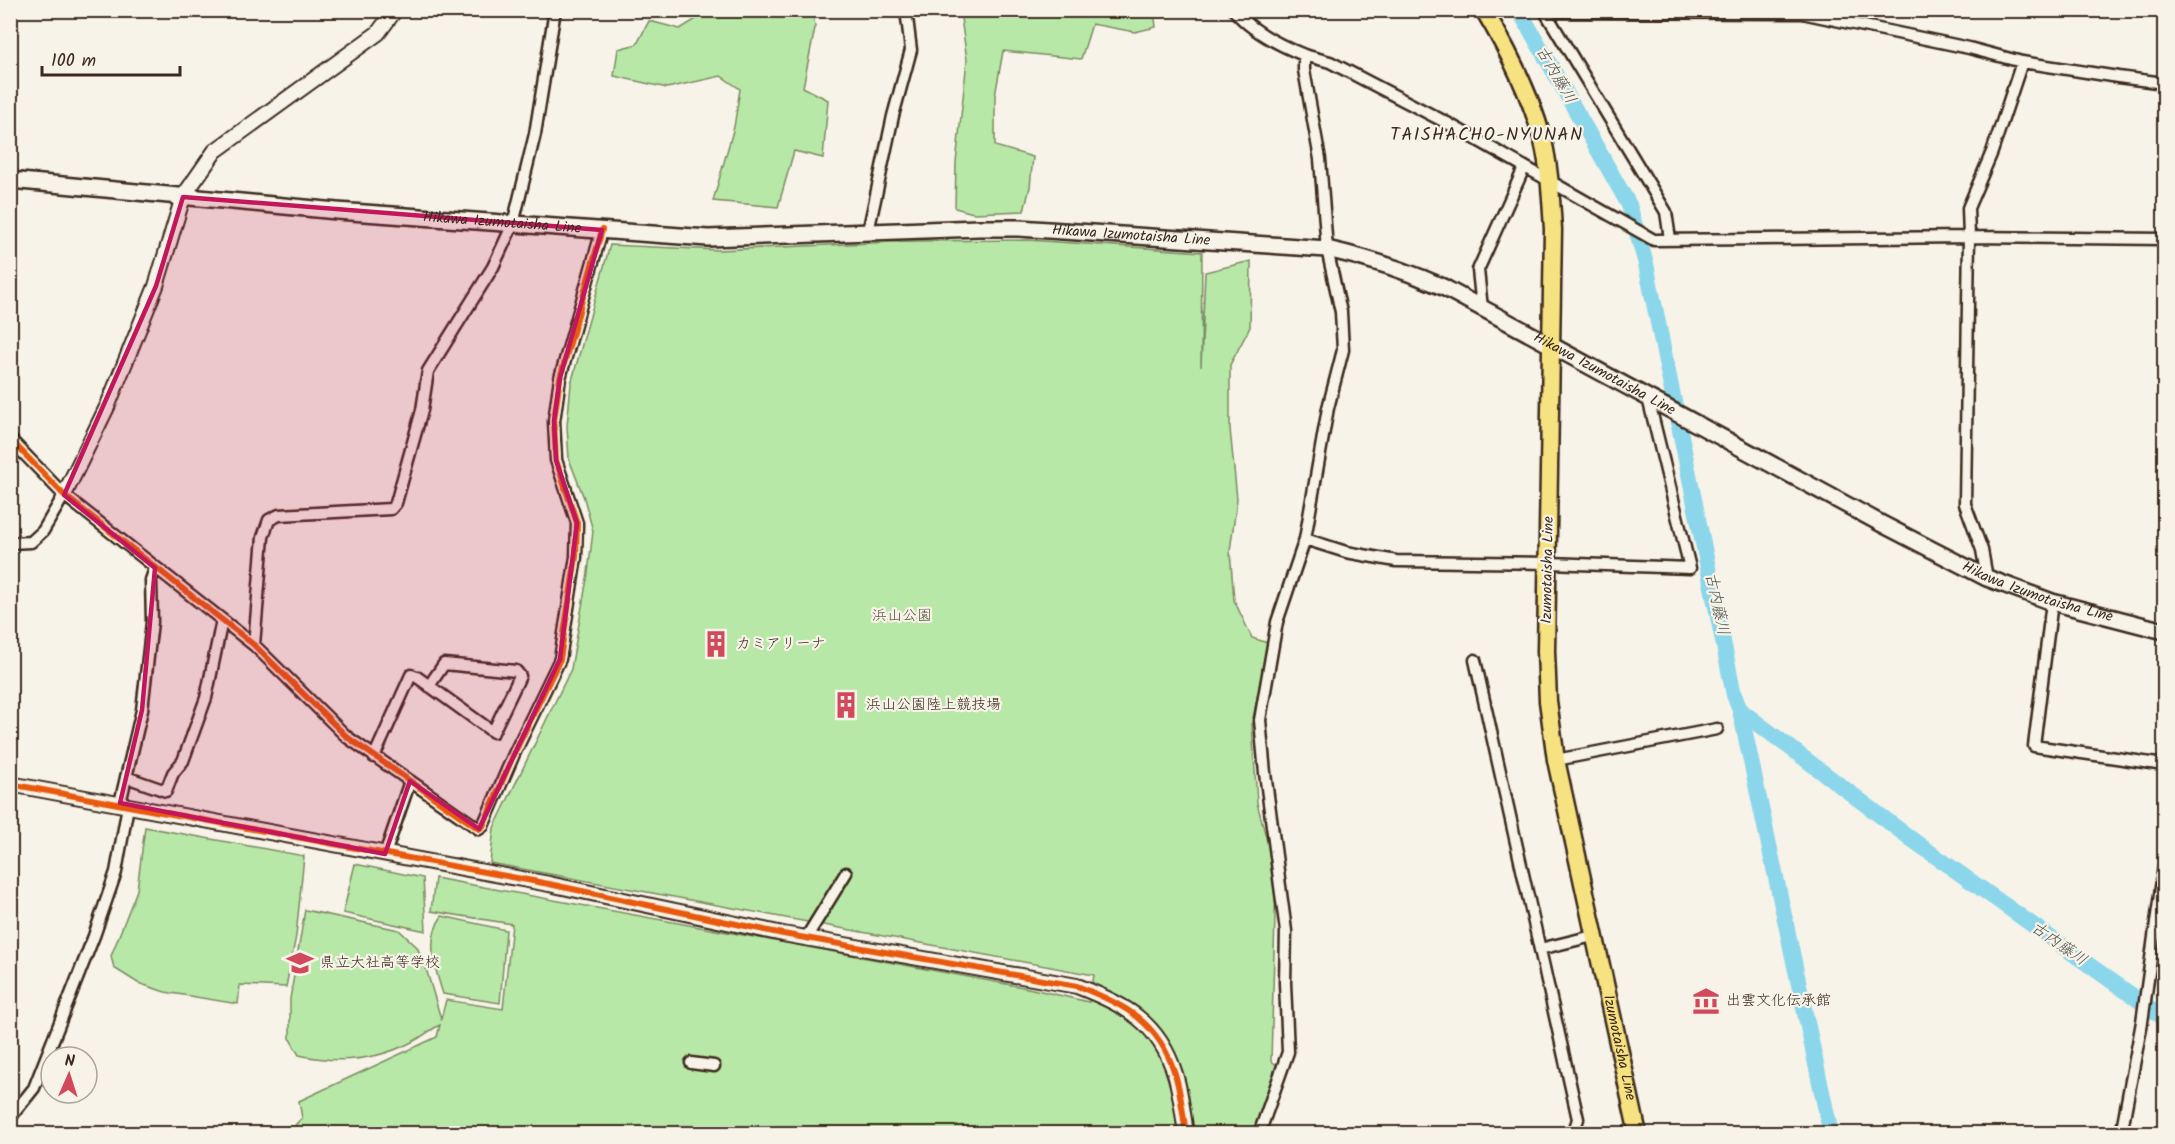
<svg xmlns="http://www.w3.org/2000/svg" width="2175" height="1144" font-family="Kalam,'Klee One',sans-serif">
<rect width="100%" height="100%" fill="#f7f3e8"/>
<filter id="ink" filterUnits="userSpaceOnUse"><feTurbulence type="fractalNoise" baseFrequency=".0167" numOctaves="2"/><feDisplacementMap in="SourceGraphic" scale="12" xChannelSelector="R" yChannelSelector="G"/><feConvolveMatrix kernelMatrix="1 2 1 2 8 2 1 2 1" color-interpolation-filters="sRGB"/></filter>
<g filter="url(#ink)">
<path fill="#b8e8a7" stroke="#7a8962" stroke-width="1.5" d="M 705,11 L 813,11 L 815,28 L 803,87 L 828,100 L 823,158 L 794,151 L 778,207 L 713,201 L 734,127 L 740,89 L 721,76 L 667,88 L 614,76 L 618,49 L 637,44 L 649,21 L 680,29 L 703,15 Z
M 960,11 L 1154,11 L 1156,27 L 1135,32 L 1092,24 L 1081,59 L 1003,51 L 995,96 L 995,146 L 1033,157 L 1030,187 L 1024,211 L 973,213 L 955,208 L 956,163 L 967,60 Z
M 1028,240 L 1202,252 L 1201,367 L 1205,272 L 1251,261 L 1250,327 L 1230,365 L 1230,429 L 1237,499 L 1230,551 L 1234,600 L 1252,638 L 1268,643 L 1252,724 L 1257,803 L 1271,856 L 1270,860 L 1276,881 L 1271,1061 L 1277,1065 L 1253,1133 L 293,1133 L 296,1124 L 302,1118 L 299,1101 L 437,1037 L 440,1025 C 431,1029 422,1037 412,1042 C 377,1060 338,1064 299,1055 L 290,1039 L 290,999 L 305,910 L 399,930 L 417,947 L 425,965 L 441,1019 L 446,1000 L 503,1009 L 512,924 L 431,911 L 435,878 L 1028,988 L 1089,1002 L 1094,975 L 490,863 L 494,828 L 571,669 L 588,573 L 593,531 L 584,498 L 569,459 L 567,426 L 571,384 L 610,245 L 719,250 L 916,241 Z
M 145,827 L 304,856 L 296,936 L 286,987 L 240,985 L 238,1004 L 165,992 L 138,983 L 114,968 L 111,956 L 137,890 Z
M 355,864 L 423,878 L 426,931 L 343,913 Z
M 442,916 L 506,930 L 500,1003 L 443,994 C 435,969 425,939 442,916 Z"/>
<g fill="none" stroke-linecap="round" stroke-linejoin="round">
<path stroke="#8bd6eb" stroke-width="16" d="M 1519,10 L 1629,205 L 1646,264 L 1734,695 L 1740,710 L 1831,1134
M 1740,710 L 1914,841 L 2164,1018"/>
<defs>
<path id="minor" d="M 1234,10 C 1251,31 1279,45 1304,55 L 1304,70 L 1320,159 L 1327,249 L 1341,312 L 1343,350 L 1328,408 L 1305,539 L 1277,622 L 1260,720 L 1265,773 L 1286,931 L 1285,983 L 1288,1052 L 1259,1134
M 1544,10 L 1666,212 L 1670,239
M 1545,12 L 1802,13 L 1969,48 L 2022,62 L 2118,77 L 2164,83
M 1304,55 L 1330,62 L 1449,124 L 1654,240 L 1969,237 L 2164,239
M 868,232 L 893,116 L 911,50 L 906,10
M 1482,308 L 1478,270 L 1524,168
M 10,439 L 64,495 L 254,645 L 347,737 L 479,829 L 483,826 L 514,754 L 560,659 L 576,557 L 577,523 L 556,460 L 554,421 L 560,378 L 602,230
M 1305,539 L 1346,552 L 1396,561 L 1549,563 L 1690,568 L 1648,398
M 10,543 L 31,542 L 43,531 L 64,495
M 1987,578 L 1982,550 L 1965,504 L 1969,237 L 1968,208 L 1992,152 L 2022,62
M 2052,602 L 2034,746 L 2164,765
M 254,645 L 263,537 L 269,520 L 279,515 L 391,509 L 396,503 L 422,410 L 428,371 L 493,267 L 513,224 L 535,134 L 555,10
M 1475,660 L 1578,1119 L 1573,1134
M 374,757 L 411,675 L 417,677 L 493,732 L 520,676 L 516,671 L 444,664 L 429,686
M 1556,760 L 1717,729
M 126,777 L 166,791 L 173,773 L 183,761 L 206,698 L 222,620
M 120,803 L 142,710 L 152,622 L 151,580 L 155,568
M 385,854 L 410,781
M 806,938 L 846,873
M 1540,949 L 1593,936
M 691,1063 L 714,1066
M 10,1118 L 34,1088 L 94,936 L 116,872 L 128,806
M 2121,1134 L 2142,1022 L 2164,866"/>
<path id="tertiary" d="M 64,495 L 108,405 L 156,286 L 183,197 L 215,151 L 378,33 L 395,10
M 10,784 L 549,884 L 783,934 L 1077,986 C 1124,1004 1159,1022 1175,1074 C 1181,1093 1183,1114 1186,1134"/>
<g id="secondary">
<path id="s1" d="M 10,180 L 337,211 L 708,238 L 979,228 L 1019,228 L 1327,249 C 1367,258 1405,270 1443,287 L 1882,524 L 1987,578 L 2052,602 L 2164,631"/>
</g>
<g id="primary">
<path id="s2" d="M 1484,10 C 1508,50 1531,96 1543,141 C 1550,170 1551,200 1553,229 L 1546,651 L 1548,701 L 1556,760 L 1638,1134"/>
</g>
</defs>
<use href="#minor" stroke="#3b2a1e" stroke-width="15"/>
<use href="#tertiary" stroke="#3b2a1e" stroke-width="18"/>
<use href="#secondary" stroke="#3b2a1e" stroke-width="20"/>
<use href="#primary" stroke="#3b2a1e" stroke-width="21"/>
<use href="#minor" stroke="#f7f3e8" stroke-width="10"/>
<use href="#tertiary" stroke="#f7f3e8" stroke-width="14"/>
<use href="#secondary" stroke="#f7f3e8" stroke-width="15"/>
<use href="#primary" stroke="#f7e281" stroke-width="16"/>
<defs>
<path id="cycleway" d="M 10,439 L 64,495 L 254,645 L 347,737 L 479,829 L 483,826 L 514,754 L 560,659 L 576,557 L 577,523 L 556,460 L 554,421 L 560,378 L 602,230
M 10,784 L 549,884 L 783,934 L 1077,986 C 1124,1004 1159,1022 1175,1074 C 1181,1093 1183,1114 1186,1134"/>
</defs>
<use href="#cycleway" stroke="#f7f3e8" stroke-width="10"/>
<use href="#cycleway" stroke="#e8590c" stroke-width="6"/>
</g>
</g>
<path fill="#c2185b" fill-opacity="0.2" stroke="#c2185b" stroke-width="4.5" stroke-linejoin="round" d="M 183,197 L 602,230 L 560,378 L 554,421 L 556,460 L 577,523 L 560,659 L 479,829 L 410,781 L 385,854 L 120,803 L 142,710 L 155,568 L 64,495 L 156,286 Z"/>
<defs>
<symbol id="building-bare" viewBox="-9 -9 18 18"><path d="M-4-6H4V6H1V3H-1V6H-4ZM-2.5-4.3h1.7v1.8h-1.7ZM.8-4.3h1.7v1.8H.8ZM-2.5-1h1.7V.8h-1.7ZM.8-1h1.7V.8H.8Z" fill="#d1495b" stroke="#f7f3e8" stroke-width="2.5" paint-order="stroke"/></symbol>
<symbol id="school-bare" viewBox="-9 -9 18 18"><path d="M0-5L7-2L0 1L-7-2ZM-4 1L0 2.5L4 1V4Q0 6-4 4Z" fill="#d1495b" stroke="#f7f3e8" stroke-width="2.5" paint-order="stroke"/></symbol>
<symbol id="museum-bare" viewBox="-9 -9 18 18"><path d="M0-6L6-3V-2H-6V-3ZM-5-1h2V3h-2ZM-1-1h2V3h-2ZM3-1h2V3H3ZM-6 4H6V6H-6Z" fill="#d1495b" stroke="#f7f3e8" stroke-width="2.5" paint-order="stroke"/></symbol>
</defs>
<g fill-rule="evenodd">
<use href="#building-bare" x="697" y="625" width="38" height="38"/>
<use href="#building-bare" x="827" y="686" width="38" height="38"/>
<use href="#school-bare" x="281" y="944" width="38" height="38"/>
<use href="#museum-bare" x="1687" y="982" width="38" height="38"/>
</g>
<g text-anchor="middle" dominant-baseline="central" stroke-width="4.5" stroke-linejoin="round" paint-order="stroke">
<g font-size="15" fill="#3b2a1e" stroke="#f7f3e8">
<text stroke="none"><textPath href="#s1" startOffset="494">Hikawa Izumotaisha Line</textPath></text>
<text stroke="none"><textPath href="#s1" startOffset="1124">Hikawa Izumotaisha Line</textPath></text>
<text stroke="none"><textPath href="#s1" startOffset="1626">Hikawa Izumotaisha Line</textPath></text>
<text transform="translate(1548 570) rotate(-89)">Izumotaisha Line</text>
<text stroke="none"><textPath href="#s1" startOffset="2112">Hikawa Izumotaisha Line</textPath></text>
<text stroke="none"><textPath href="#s2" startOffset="1059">Izumotaisha Line</textPath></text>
</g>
<g font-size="15" fill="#545039" stroke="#f7f3e8">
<text x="902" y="616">浜山公園</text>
</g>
<g font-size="15" fill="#3b2a1e" stroke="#f7f3e8" text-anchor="start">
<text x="736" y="644">カミアリーナ</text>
<text x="866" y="705">浜山公園陸上競技場</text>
<text x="320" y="963">県立大社高等学校</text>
<text x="1726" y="1001">出雲文化伝承館</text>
</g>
<g font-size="16" font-style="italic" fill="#4f5551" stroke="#f7f3e8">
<text transform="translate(1556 75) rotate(60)">古内藤川</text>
<text transform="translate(1717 604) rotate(78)">古内藤川</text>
<text transform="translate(2059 944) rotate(35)">古内藤川</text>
</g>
<g font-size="18" letter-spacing="1.5" fill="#3b2a1e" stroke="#f7f3e8">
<text x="1487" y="135">TAISHACHO-NYUNAN</text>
</g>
</g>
<rect width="2175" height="1144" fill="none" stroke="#f7f3e8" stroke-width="36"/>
<rect x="18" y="18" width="2139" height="1108" fill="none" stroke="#3b2a1e" stroke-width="2" filter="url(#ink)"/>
<g transform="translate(69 1075) rotate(3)"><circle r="28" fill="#f7f3e8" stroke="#aca397" stroke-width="1.5"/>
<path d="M0-4.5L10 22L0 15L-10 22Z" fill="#d1495b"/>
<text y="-9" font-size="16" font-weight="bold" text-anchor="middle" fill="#3b2a1e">N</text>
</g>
<path d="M42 66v9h138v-9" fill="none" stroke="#3b2a1e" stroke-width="3"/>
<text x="51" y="66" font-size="18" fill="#3b2a1e" stroke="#f7f3e8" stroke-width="4.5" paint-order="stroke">100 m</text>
</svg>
